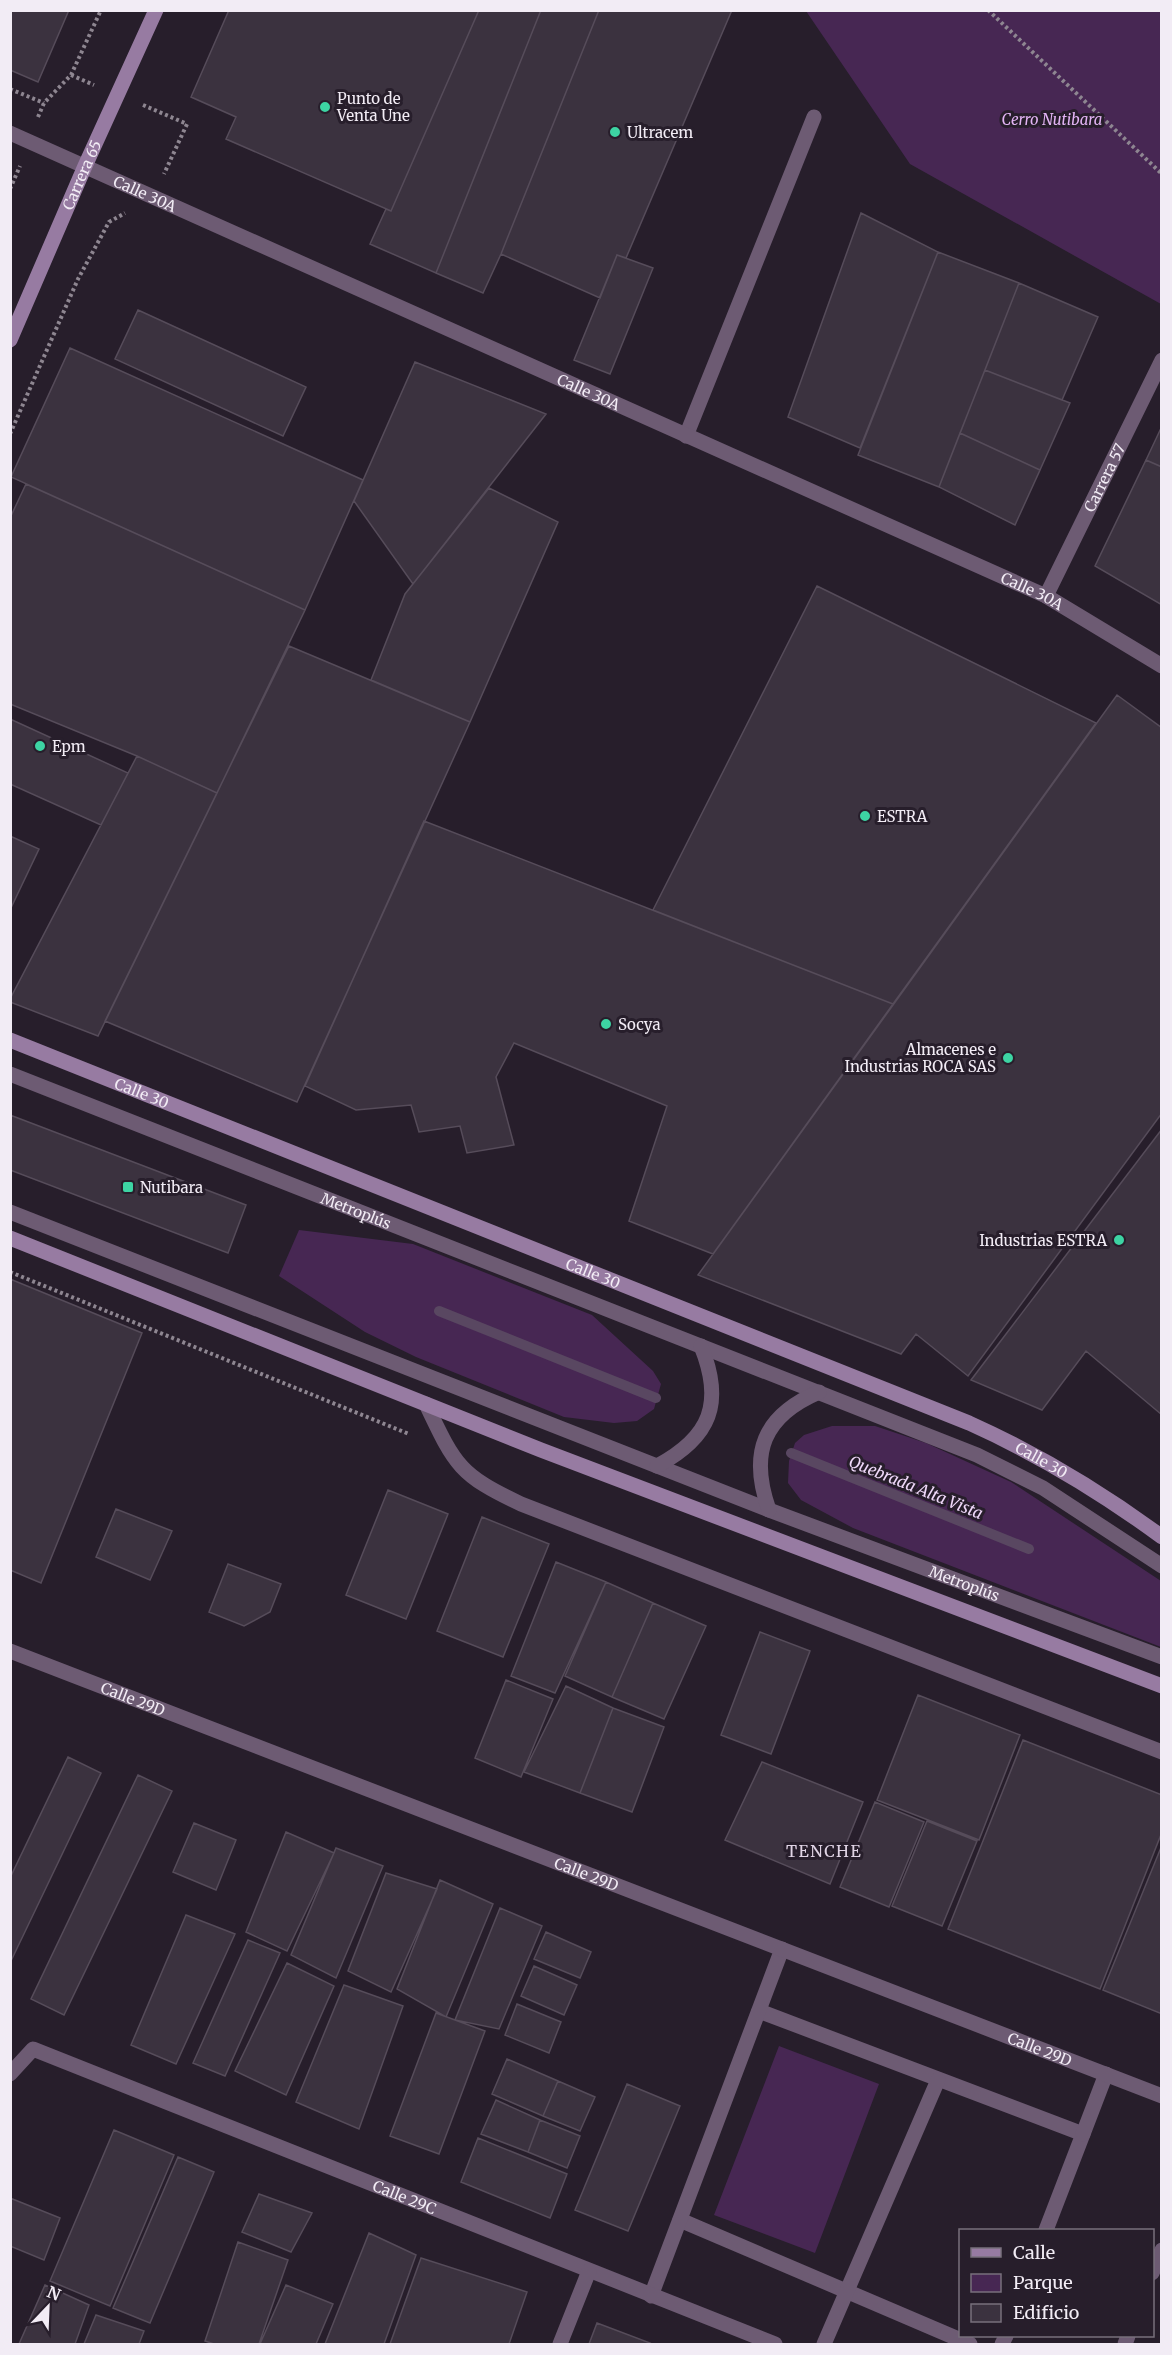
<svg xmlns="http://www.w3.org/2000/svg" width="1172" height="2355" font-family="Merriweather,serif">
<rect width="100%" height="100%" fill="#271e2b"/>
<path fill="#472753" d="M 806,11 L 1161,11 L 1161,304 L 910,164 Z
M 299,1230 L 413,1244 L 592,1315 L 653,1371 L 661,1384 L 654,1409 L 637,1421 L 614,1423 L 564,1417 L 416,1357 L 365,1332 L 279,1276 Z
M 832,1426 L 875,1426 L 926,1443 L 1011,1482 L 1161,1581 L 1161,1647 L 853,1528 L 801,1500 L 788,1483 L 789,1461 L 795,1443 L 804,1435 Z
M 779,2046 L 879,2084 L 815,2253 L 714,2215 Z"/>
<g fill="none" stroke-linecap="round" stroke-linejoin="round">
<path stroke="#594761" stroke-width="10" d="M 439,1311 L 656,1398
M 791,1453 L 1029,1549"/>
</g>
<path fill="#3b323f" stroke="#564c5a" stroke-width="1.5" d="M 10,10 L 69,10 L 38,82 L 10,70 Z
M 229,10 L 479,10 L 391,211 L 226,139 L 236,117 L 191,97 Z
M 479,10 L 541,10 L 436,273 L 370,244 L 386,209 L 391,211 Z
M 541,10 L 599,10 L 501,254 L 483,293 L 436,273 Z
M 599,10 L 732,10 L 626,258 L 617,255 L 600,298 L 501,254 Z
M 861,213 L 938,252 L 860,448 L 788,417 Z
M 938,252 L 1019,283 L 939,487 L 858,455 Z
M 617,255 L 653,268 L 610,374 L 574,360 Z
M 1019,283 L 1098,317 L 1062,400 L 985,370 Z
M 138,310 L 306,387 L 283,436 L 115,359 Z
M 70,348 L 363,480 L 305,610 L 11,477 Z
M 415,362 L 546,414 L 413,584 L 354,501 Z
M 985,370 L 1070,403 L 1040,470 L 960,433 Z
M 1162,426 L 1162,467 L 1146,460 Z
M 960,433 L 1040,470 L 1015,525 L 939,487 Z
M 1146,460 L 1162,467 L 1162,605 L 1095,566 Z
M 26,484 L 305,610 L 217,793 L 137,756 L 10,704 L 10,518 Z
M 489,488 L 558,522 L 470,722 L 371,680 L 405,594 Z
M 817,586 L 1096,723 L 893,1004 L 653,910 Z
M 289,646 L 470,722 L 297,1102 L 105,1021 Z
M 1117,695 L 1162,728 L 1162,1113 L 968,1376 L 916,1334 L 901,1354 L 698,1275 Z
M 10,719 L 128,773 L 101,825 L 10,784 Z
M 137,756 L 217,793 L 98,1036 L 10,1002 L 10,999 Z
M 424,821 L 893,1004 L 713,1254 L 629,1221 L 667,1106 L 514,1043 L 496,1077 L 514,1145 L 467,1153 L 460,1126 L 419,1132 L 411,1105 L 356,1110 L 305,1086 Z
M 10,836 L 39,849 L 10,910 Z
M 10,1115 L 246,1205 L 228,1253 L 10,1170 Z
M 1162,1129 L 1162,1415 L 1086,1351 L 1042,1410 L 971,1380 Z
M 10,1279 L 142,1333 L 41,1583 L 10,1570 Z
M 388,1490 L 448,1514 L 406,1619 L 346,1595 Z
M 116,1509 L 172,1531 L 150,1580 L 96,1557 Z
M 482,1517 L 549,1544 L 503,1657 L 437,1631 Z
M 556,1562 L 606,1582 L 555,1693 L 511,1676 Z
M 228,1564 L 281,1584 L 270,1612 L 244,1626 L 209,1612 Z
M 606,1582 L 653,1603 L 612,1697 L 565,1676 Z
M 653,1603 L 706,1626 L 664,1719 L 612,1697 Z
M 760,1632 L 810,1651 L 771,1754 L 721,1735 Z
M 506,1680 L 553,1699 L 521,1777 L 475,1758 Z
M 566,1686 L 613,1708 L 580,1793 L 524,1772 Z
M 918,1695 L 1020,1735 L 979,1840 L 877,1800 Z
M 613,1708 L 664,1727 L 632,1812 L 580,1793 Z
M 1023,1740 L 1162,1795 L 1162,1832 L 1100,1989 L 948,1929 Z
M 68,1757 L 101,1773 L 10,1963 L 10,1878 Z
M 762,1762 L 863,1802 L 830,1884 L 725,1840 Z
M 138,1775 L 172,1791 L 64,2015 L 31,1999 Z
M 875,1802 L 924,1822 L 889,1907 L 840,1887 Z
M 927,1821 L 977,1841 L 942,1926 L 892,1906 Z
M 194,1823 L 236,1840 L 216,1890 L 173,1872 Z
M 286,1832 L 334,1853 L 287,1951 L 246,1932 Z
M 1162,1845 L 1162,2014 L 1103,1990 Z
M 336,1848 L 383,1866 L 336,1978 L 291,1955 Z
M 386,1873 L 437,1889 L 391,1992 L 348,1971 Z
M 440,1880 L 493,1904 L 446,2017 L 397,1989 Z
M 500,1908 L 542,1926 L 499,2029 L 455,2020 Z
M 186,1915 L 235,1934 L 176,2064 L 131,2045 Z
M 546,1932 L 591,1952 L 580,1978 L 534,1959 Z
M 248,1940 L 280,1953 L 225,2076 L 193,2063 Z
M 287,1963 L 334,1986 L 286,2095 L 235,2071 Z
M 534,1966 L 577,1985 L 564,2015 L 521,1996 Z
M 344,1985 L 403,2006 L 359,2129 L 296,2102 Z
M 517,2004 L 561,2022 L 549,2053 L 505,2035 Z
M 436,2013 L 485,2031 L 439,2154 L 390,2136 Z
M 507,2059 L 558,2081 L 543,2116 L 492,2094 Z
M 558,2081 L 595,2097 L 580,2131 L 543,2116 Z
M 627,2084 L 680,2106 L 628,2231 L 575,2210 Z
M 496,2100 L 540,2120 L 528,2152 L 481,2134 Z
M 540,2120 L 580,2136 L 567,2168 L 528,2152 Z
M 114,2130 L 174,2155 L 110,2306 L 50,2281 Z
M 478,2138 L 567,2174 L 550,2218 L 461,2182 Z
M 178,2157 L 214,2172 L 150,2323 L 113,2308 Z
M 259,2194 L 312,2213 L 291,2252 L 242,2232 Z
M 10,2198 L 60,2218 L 44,2260 L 10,2246 Z
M 369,2233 L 416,2255 L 384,2344 L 325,2344 Z
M 238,2242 L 288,2260 L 259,2344 L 214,2344 L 205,2341 Z
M 421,2258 L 527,2292 L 509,2344 L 390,2344 Z
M 45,2285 L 89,2305 L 75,2344 L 19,2344 Z
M 286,2285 L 333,2304 L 316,2344 L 260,2344 Z
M 96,2315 L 144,2331 L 139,2344 L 84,2344 Z
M 597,2323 L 650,2343 L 649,2344 L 589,2344 Z"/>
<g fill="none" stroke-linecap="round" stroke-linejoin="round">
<path stroke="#8e8691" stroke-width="4" stroke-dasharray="3 3" stroke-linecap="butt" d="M 988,10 L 1162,174
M 71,75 L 94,85
M 10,89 L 44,103
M 143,105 L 187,124 L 164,174
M 38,117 L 44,103 L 71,75 L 101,10
M 10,189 L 20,166
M 10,434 L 78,279 L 109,222 L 125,213
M 10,1272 L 409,1434"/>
<g stroke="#6d5b73" stroke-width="15">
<path d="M 686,436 L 814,117"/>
<path id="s1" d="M 1046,596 L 1162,360"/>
<path id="s2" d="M 10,1074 L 977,1455 L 1043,1488 L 1162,1566"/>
<path id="s3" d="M 10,1212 L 769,1510 L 1162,1657"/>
<path d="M 657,1466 C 711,1437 724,1403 701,1346"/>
<path d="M 769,1510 C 749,1453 763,1416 819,1392"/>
<path d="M 759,2011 L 1083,2134 L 1046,2230"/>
<path d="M 1083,2134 L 1106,2074"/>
<path d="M 680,2220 L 970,2344"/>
<path d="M 651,2296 L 782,1949"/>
<path d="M 824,2344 L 938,2080"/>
<path d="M 1002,2344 L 1006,2336"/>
</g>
<g stroke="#6d5b73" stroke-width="15">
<path d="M 426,1404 C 455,1465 459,1475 521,1504 L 1162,1752"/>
<path id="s4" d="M 10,1651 L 1162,2096"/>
<path id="s5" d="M 10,2074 L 33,2049 L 775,2344"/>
<path d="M 1152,2273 L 1162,2250"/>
<path d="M 560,2344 L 589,2271"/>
<path d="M 1125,2344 L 1128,2336"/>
</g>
<path stroke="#6d5b73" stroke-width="15" id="s6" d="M 10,133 L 1046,596 L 1162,666"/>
<g stroke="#977ba2" stroke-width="15">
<path id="s7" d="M 10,340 L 85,166 L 156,10"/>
<path id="s8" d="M 10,1040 L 969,1423 C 1038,1454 1101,1492 1162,1537"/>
<path d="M 10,1238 L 541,1450 L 1162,1686"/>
</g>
</g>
<g fill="#3dd4a3" stroke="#271e2b" stroke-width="2">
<circle cx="325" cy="107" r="6"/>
<circle cx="615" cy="132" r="6"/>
<circle cx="40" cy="746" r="6"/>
<circle cx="865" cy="816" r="6"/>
<circle cx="606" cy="1024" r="6"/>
<circle cx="1008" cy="1058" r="6"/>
<rect x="122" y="1181" width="12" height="12" rx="3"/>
<circle cx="1119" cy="1240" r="6"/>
</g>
<g text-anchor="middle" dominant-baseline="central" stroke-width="6" stroke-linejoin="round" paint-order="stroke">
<g font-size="15" fill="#f2ecf5" stroke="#271e2b" text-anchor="start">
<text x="337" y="98">Punto de<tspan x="337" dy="17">Venta Une</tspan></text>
<text x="627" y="132">Ultracem</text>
<text x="52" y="746">Epm</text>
<text x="877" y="816">ESTRA</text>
<text x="618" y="1024">Socya</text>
<text x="996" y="1049" text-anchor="end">Almacenes e<tspan x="996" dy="17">Industrias ROCA SAS</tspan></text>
<text x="140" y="1187">Nutibara</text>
<text x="1107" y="1240" text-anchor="end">Industrias ESTRA</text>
</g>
<g font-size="15" font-style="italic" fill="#e3b4f5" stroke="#271e2b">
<text x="1052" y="119">Cerro Nutibara</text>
</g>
<g font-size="15" fill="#f2ecf5" stroke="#271e2b">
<text stroke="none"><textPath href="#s7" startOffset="180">Carrera 65</textPath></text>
<text stroke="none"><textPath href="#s6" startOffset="148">Calle 30A</textPath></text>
<text stroke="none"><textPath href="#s6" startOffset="634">Calle 30A</textPath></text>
<text stroke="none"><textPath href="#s1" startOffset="132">Carrera 57</textPath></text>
<text stroke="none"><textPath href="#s6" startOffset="1120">Calle 30A</textPath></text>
<text stroke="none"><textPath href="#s8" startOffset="142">Calle 30</textPath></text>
<text stroke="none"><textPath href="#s2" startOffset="372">Metroplús</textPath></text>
<text stroke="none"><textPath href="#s8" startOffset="628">Calle 30</textPath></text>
<text stroke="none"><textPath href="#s8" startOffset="1114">Calle 30</textPath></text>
<text stroke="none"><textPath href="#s3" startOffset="1024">Metroplús</textPath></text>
<text stroke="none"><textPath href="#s4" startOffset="132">Calle 29D</textPath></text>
<text stroke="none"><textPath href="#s4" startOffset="618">Calle 29D</textPath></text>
<text stroke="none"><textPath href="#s4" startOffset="1104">Calle 29D</textPath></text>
<text stroke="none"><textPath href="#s5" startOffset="434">Calle 29C</textPath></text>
</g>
<g font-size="16" font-style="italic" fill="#efd8f9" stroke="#271e2b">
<text transform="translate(916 1487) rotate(22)">Quebrada Alta Vista</text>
</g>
<g font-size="16" letter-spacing="1.5" fill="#e0d4e5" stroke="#271e2b">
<text x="824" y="1851">TENCHE</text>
</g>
</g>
<rect width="1172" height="2355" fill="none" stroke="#f2ecf5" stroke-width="24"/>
<rect x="959" y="2229" width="195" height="108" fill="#271e2b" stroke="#78707c" stroke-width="1.5"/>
<rect x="971" y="2248" width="30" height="9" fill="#977ba2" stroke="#78707c" stroke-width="1.5"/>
<text x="1013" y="2259" font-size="18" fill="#f2ecf5">Calle</text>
<rect x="971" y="2274" width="30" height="18" fill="#472753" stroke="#78707c" stroke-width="1.5"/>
<text x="1013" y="2289" font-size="18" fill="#f2ecf5">Parque</text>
<rect x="971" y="2304" width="30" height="18" fill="#3b323f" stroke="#78707c" stroke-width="1.5"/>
<text x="1013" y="2319" font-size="18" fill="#f2ecf5">Edificio</text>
<g transform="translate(48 2307) rotate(23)" stroke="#271e2b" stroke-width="4.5" paint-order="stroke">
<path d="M0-4.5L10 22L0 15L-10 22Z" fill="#f2ecf5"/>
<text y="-9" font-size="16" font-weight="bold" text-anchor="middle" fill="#f2ecf5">N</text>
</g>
</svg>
